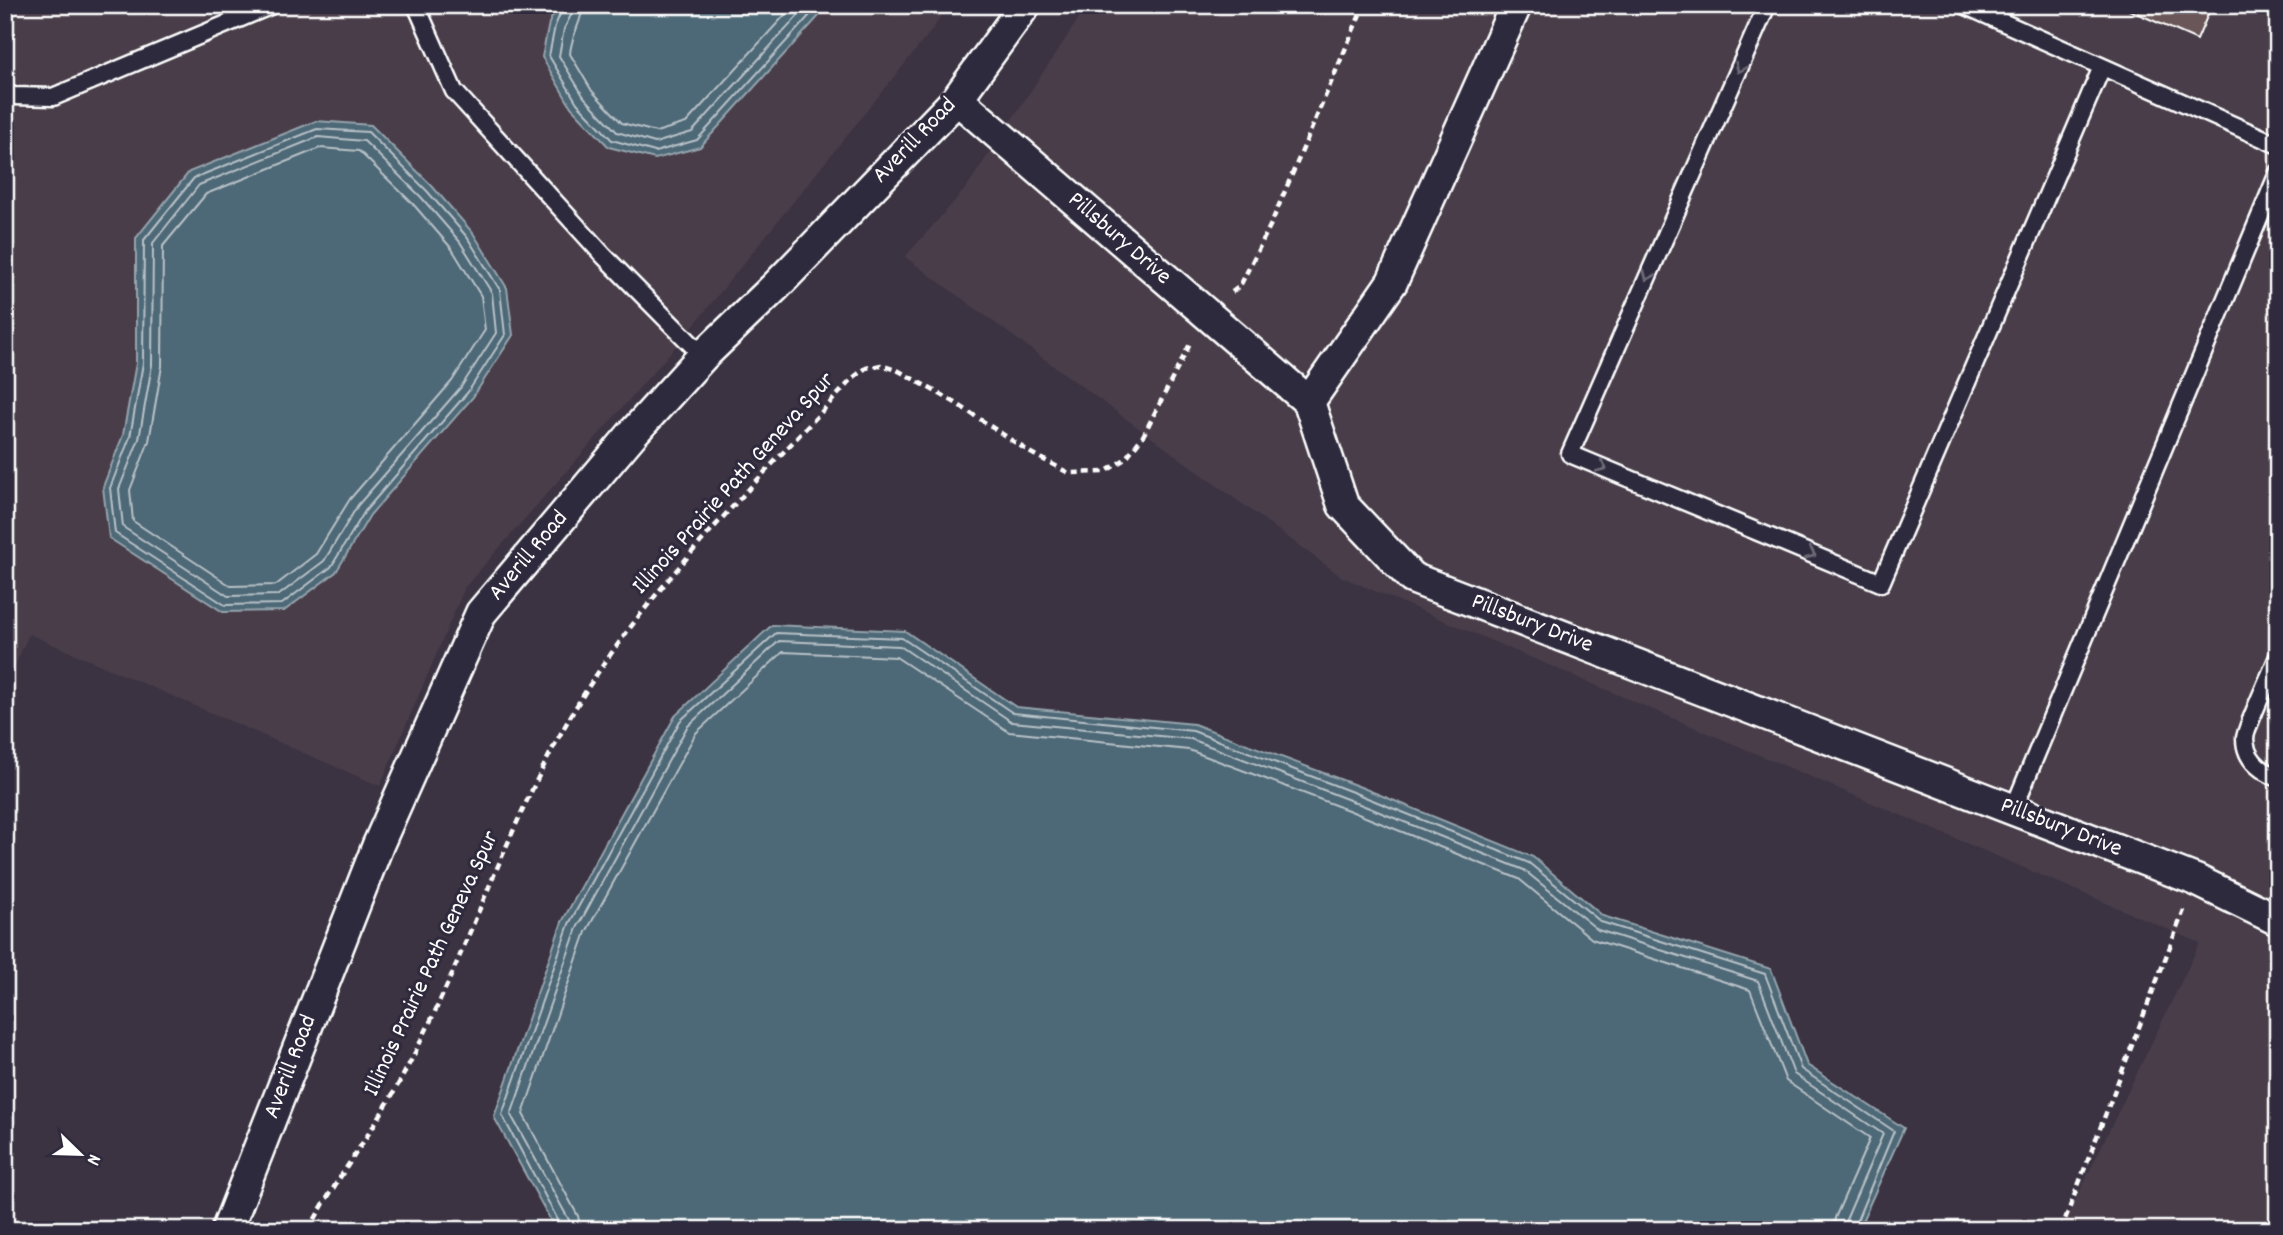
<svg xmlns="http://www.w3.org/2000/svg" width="2283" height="1235" font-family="Dekko,sans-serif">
<rect width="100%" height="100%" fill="#3b3342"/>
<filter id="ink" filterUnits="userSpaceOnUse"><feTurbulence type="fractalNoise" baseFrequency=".0143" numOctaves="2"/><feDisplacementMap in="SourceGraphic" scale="14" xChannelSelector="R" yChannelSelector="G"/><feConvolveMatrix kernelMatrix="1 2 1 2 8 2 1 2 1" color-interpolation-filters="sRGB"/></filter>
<g filter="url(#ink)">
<path fill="#493e49" d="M 5,5 L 948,5 L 932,30 L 685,336 L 465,587 L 380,786 L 29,634 L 5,688 Z
M 1088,5 L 2278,5 L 2278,1230 L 2061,1230 L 2200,943 L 1342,577 L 905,257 L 966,188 Z"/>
<path fill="#4e6776" stroke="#95a4ad" stroke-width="2" d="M 558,5 L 829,5 L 700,147 L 655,159 L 609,147 L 571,107 L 542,57 L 549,23 Z
M 316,121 L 371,125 L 432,186 L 473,233 L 507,288 L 513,335 L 473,397 L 370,515 L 336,572 L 284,611 L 223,612 L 109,538 L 103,487 L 123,435 L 136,363 L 136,238 L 189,172 Z
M 772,625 L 905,631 L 1016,707 L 1194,724 L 1358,786 L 1533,857 L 1603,916 L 1771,969 L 1807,1065 L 1904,1128 L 1858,1230 L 556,1230 L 494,1117 L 562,922 L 675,716 Z"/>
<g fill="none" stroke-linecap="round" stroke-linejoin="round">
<path stroke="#b8c2c8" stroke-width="2" d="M 564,5 L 555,26 L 549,56 L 577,103 L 612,140 L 655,152 L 697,140 L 819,5
M 573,5 L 572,13 L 564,29 L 559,56 L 584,97 L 617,132 L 655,143 L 692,132 L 808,5
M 583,5 C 582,22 571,36 570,54 L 592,91 L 622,123 L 656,132 L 686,123 L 794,5
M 317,129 L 368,132 L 427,191 L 467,237 L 500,290 L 505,335 L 468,392 L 365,511 L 331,567 L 282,604 L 225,605 L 115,533 L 110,488 L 130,437 L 143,363 L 144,240 L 194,178 Z
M 318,137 L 364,141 L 421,197 L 460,242 L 492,293 L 496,333 L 461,387 L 358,505 L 324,561 L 279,595 L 228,596 L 123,527 L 119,489 L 139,439 L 152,365 L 153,243 L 199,185 Z
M 320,148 L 359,151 L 413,204 L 452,249 L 481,296 L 485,330 L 452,381 L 350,499 L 316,554 L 276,585 L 231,586 L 133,521 L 130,490 L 149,441 L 162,366 L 163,246 L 206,194 Z
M 561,1230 L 560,1224 L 502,1115 L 569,924 L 680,721 L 776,633 L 902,638 L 1013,713 L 1193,731 L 1355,793 L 1529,863 L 1601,922 L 1765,974 L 1801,1069 L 1894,1131 L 1853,1230
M 570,1230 L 569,1220 L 511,1115 L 577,928 L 687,727 L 779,641 L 900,646 L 1012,722 L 1191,739 L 1352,801 L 1524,870 L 1598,930 L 1758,981 L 1794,1074 L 1883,1134 L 1845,1222 L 1844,1230
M 581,1230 L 578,1216 L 523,1114 L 586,932 L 696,733 L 783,652 L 896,657 L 1009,732 L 1189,750 L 1348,810 L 1519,879 L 1592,939 L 1750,990 L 1786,1081 L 1870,1138 L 1835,1218 L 1833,1230"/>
</g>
<path fill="#6a5758" stroke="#fff" stroke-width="2" d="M 2118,5 L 2212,5 L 2197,40 Z"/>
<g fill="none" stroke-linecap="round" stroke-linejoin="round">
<defs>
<path id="lane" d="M 416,5 L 454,91 L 604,256 L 703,356
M 1767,5 L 1570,454 L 1881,583 L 2102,67
M 1964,5 L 2278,145
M 5,6 L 7,5
M 5,92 L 13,96 L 53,97 L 272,5
M 2278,657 C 2272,671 2246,727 2245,738 C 2245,759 2261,771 2278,778
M 2013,810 L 2278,173"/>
<path id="street" d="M 957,99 L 1309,402 L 1343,505 L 1412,578 L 2196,880 L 2278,920
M 1309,402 L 1392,282 L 1516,5
M 227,1230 L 378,845 L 481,613 L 634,432 L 703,356 L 776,286 L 957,99 L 1025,5"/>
</defs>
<use href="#lane" stroke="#fff" stroke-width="21"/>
<use href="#street" stroke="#fff" stroke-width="35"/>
<path stroke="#fff" stroke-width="4.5" stroke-dasharray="7 5" stroke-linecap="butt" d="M 1232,292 L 1240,286 L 1271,224 L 1364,5
M 5,1226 L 13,1230
M 309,1230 C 332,1186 362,1146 387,1104 C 407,1070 426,1032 442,996 C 492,886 532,768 601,668 C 674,562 767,471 854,377 L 866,368 L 881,365 L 899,371 L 954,402 L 1031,453 L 1069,473 L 1105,472 L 1125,459 L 1143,436 L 1190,344
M 2061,1230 L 2184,910"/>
<use href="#lane" stroke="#2f2a3d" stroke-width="16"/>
<use href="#street" stroke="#2f2a3d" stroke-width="30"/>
</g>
<defs><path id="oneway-chevron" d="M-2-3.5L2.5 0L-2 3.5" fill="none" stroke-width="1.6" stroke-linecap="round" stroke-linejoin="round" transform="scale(1.75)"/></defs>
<g stroke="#6d6a77">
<use href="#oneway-chevron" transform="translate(1740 68) rotate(114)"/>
<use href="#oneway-chevron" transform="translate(1648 276) rotate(114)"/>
<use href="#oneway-chevron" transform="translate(1602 467) rotate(23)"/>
<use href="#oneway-chevron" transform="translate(1811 554) rotate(23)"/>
</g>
</g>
<g text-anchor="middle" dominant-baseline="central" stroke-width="6" stroke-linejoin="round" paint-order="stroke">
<g font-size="24" fill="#fff" stroke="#2f2a3d">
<text transform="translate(915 141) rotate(-46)">Averill Road</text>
<text transform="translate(1119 239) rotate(41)">Pillsbury Drive</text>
<text transform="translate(734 484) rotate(-48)">Illinois Prairie Path Geneva Spur</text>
<text transform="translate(529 556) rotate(-50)">Averill Road</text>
<text transform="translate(1532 624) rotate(21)">Pillsbury Drive</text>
<text transform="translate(2061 828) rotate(21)">Pillsbury Drive</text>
<text transform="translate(432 964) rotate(-65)">Illinois Prairie Path Geneva Spur</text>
<text transform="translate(291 1067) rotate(-69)">Averill Road</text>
</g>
</g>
<rect width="2283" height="1235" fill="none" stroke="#2f2a3d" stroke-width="28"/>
<rect x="14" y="14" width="2255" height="1207" fill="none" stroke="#fff" stroke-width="2.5" filter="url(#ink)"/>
<g transform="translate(80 1154) rotate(113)" stroke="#2f2a3d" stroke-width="5" paint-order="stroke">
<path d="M0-5L12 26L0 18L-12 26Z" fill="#ffffff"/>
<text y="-10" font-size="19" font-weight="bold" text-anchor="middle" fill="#ffffff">N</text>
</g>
</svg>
